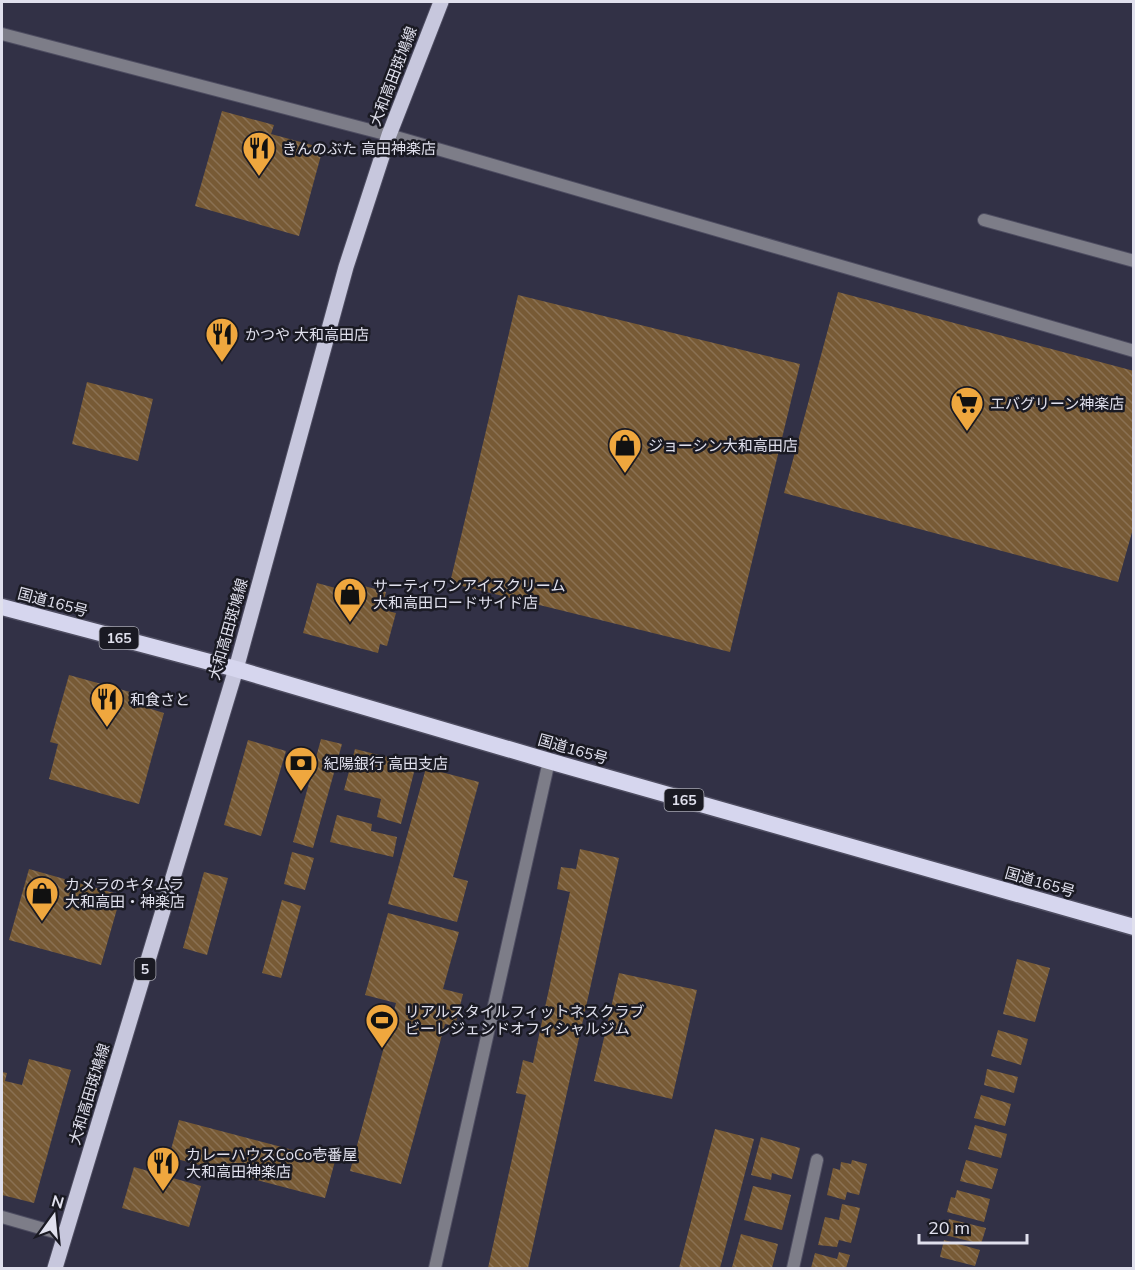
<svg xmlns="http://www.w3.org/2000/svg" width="1135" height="1270" font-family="Mulish,'Noto Sans JP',sans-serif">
<defs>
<pattern id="building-back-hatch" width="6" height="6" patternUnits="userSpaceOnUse" patternTransform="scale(1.5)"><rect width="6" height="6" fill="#775a35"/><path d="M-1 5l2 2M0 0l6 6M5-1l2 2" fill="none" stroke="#8a7153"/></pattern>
</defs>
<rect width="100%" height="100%" fill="#323146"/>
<path fill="url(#building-back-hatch)" d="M 222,111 L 274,125 L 271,134 L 323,148 L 299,236 L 195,206 Z
M 838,292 L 1134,371 L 1134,525 L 1118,582 L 784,493 Z
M 518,295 L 800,364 L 730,652 L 450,583 Z
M 87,382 L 153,399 L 138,461 L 72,444 Z
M 317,583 L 354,593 L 357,584 L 386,592 L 383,603 L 390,605 L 388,611 L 396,613 L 387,646 L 380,644 L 378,653 L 303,633 Z
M 69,675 L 141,695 L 138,705 L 164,713 L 139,804 L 49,779 L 58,744 L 50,742 Z
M 321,739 L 342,744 L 313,848 L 293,842 Z
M 248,740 L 286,751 L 261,836 L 224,825 Z
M 355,749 L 416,764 L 401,824 L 377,817 L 381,799 L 344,790 Z
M 426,768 L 479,782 L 453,877 L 468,881 L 457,922 L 388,904 Z
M 337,815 L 372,824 L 371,831 L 397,837 L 393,857 L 330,842 Z
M 580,849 L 619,858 L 528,1268 L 488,1268 L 526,1095 L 516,1093 L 523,1060 L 533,1063 L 570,892 L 557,889 L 561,867 L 576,869 Z
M 292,852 L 314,858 L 305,890 L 284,884 Z
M 29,869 L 121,895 L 101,965 L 9,940 Z
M 204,872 L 228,878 L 207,955 L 183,948 Z
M 282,900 L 301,906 L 281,978 L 262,973 Z
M 388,913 L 459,932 L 443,989 L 463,994 L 455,1026 L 445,1024 L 401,1184 L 350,1171 L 396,1003 L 365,995 Z
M 1017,959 L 1050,968 L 1035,1022 L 1003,1014 Z
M 619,973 L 697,990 L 672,1099 L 594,1081 Z
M 998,1030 L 1028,1039 L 1021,1065 L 991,1056 Z
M 29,1059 L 71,1070 L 34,1203 L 2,1195 L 2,1072 L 7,1073 L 5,1081 L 22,1085 Z
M 987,1069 L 1018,1077 L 1014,1093 L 984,1085 Z
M 981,1095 L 1011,1104 L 1005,1126 L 974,1118 Z
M 179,1120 L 335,1161 L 325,1198 L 169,1157 Z
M 975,1125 L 1007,1134 L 1001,1158 L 968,1149 Z
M 715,1129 L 754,1139 L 720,1268 L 679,1268 Z
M 761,1137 L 800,1148 L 792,1179 L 772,1173 L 771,1180 L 751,1175 Z
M 852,1160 L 867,1164 L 859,1195 L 847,1192 L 845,1200 L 827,1195 L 833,1168 L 840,1170 L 841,1162 L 851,1164 Z
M 966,1160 L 998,1169 L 992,1189 L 960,1181 Z
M 134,1167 L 201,1186 L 189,1227 L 122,1208 Z
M 753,1186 L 791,1195 L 782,1230 L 744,1220 Z
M 957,1190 L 990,1199 L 984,1222 L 947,1212 L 951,1197 L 955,1198 Z
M 842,1204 L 860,1208 L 851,1243 L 839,1240 L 837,1247 L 818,1245 L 825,1217 L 839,1220 Z
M 949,1219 L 986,1228 L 981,1244 L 945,1235 Z
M 741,1234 L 778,1244 L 772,1268 L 732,1267 Z
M 944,1240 L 980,1250 L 975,1266 L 940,1257 Z
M 839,1252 L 850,1255 L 846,1268 L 811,1268 L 815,1253 L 837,1259 Z"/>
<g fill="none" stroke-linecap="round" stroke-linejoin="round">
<defs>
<path id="minor" d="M 2,34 L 389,135 L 1134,351
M 984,220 L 1134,261
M 2,1217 L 65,1235
M 435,1268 L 549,761
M 793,1268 L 817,1160"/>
<path id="primary" d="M 55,1268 L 236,669 L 346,267 L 389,135 L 441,2"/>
<path id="trunk" d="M 2,607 L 236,669 L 549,761 L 1134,927"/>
</defs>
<use href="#minor" stroke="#4e4d61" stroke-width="14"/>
<use href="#primary" stroke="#4e4d61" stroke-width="17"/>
<use href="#trunk" stroke="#4e4d61" stroke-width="19"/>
<use href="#minor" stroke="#7d7d88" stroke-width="12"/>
<use href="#primary" stroke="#c7c7dd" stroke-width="15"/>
<use href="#trunk" stroke="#d6d6ee" stroke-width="16"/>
</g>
<defs>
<symbol id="restaurant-pin" viewBox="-11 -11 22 30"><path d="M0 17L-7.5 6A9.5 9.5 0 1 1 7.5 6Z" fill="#efa73e" stroke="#1a1a23"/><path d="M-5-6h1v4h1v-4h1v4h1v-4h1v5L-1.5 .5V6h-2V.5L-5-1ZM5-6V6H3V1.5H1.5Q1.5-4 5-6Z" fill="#111"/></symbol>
<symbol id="supermarket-pin" viewBox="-11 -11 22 30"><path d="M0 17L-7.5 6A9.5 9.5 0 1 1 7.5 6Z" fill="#efa73e" stroke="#1a1a23"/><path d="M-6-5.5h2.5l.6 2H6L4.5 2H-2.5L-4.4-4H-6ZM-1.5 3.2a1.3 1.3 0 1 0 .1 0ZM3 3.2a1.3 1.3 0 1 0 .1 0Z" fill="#111"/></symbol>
<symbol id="shop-pin" viewBox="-11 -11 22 30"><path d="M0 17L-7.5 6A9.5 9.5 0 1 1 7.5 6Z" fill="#efa73e" stroke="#1a1a23"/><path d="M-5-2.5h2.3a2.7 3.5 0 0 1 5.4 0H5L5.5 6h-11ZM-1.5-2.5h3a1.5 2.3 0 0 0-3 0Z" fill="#111"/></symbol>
<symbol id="bank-pin" viewBox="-11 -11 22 30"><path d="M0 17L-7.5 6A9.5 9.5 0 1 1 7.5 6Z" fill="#efa73e" stroke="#1a1a23"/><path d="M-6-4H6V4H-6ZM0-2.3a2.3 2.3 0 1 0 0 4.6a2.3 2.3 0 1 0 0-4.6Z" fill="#111"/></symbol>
<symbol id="stadium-pin" viewBox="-11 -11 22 30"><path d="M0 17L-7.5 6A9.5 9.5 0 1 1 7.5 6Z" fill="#efa73e" stroke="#1a1a23"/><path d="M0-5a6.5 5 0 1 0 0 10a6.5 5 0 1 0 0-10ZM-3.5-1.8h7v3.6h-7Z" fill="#111"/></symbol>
</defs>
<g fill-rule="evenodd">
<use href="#restaurant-pin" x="240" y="129" width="38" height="52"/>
<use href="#restaurant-pin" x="203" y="315" width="38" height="52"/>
<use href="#supermarket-pin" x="948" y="384" width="38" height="52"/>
<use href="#shop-pin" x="606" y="426" width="38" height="52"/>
<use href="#shop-pin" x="331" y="575" width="38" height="52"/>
<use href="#restaurant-pin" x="88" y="680" width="38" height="52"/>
<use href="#bank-pin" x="282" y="744" width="38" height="52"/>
<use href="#shop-pin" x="23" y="874" width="38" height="52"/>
<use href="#stadium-pin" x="363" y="1001" width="38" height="52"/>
<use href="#restaurant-pin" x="144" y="1144" width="38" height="52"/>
</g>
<g text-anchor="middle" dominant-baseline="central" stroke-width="5" stroke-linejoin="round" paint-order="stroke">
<g fill="#1a1a23" stroke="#a5a5b0" stroke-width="1.5">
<rect x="99.5" y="627" width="39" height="22" rx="4.5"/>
<rect x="664.5" y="789" width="39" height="22" rx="4.5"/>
<rect x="134.5" y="958" width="21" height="22" rx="4.5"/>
</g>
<g font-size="14" font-weight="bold" fill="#e0e0ed">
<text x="119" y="638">165</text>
<text x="684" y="800">165</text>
<text x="145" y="969">5</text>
</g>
<g font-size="15" fill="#e0e0ed" stroke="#1a1a23">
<text transform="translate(393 76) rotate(-69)">大和高田斑鳩線</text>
<text transform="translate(53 602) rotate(15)">国道165号</text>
<text transform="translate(228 629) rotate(-74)">大和高田斑鳩線</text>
<text transform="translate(573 749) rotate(16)">国道165号</text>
<text transform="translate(1040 882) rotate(16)">国道165号</text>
<text transform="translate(89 1094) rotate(-73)">大和高田斑鳩線</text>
</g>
<g font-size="15" fill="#e0e0ed" stroke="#1a1a23" text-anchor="start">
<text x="282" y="148">きんのぶた 高田神楽店</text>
<text x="245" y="334">かつや 大和高田店</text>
<text x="990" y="403">エバグリーン神楽店</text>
<text x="648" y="445">ジョーシン大和高田店</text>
<text x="373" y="585">サーティワンアイスクリーム<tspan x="373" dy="17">大和高田ロードサイド店</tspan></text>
<text x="130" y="699">和食さと</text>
<text x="324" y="763">紀陽銀行 高田支店</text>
<text x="65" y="884">カメラのキタムラ<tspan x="65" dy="17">大和高田・神楽店</tspan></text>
<text x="405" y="1011">リアルスタイルフィットネスクラブ<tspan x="405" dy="17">ビーレジェンドオフィシャルジム</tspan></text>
<text x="186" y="1154">カレーハウスCoCo壱番屋<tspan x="186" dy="17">大和高田神楽店</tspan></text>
</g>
</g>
<rect width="1135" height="1270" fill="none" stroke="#e0e0ed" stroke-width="6"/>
<g transform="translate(54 1216) rotate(15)" stroke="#1a1a23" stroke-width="4.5" paint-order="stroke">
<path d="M0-4.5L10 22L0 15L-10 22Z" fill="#e0e0ed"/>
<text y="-9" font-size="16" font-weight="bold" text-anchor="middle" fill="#e0e0ed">N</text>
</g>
<path d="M919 1234v9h108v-9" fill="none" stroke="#e0e0ed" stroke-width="3"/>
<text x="928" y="1234" font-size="18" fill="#e0e0ed" stroke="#1a1a23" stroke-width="4.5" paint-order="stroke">20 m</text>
</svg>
